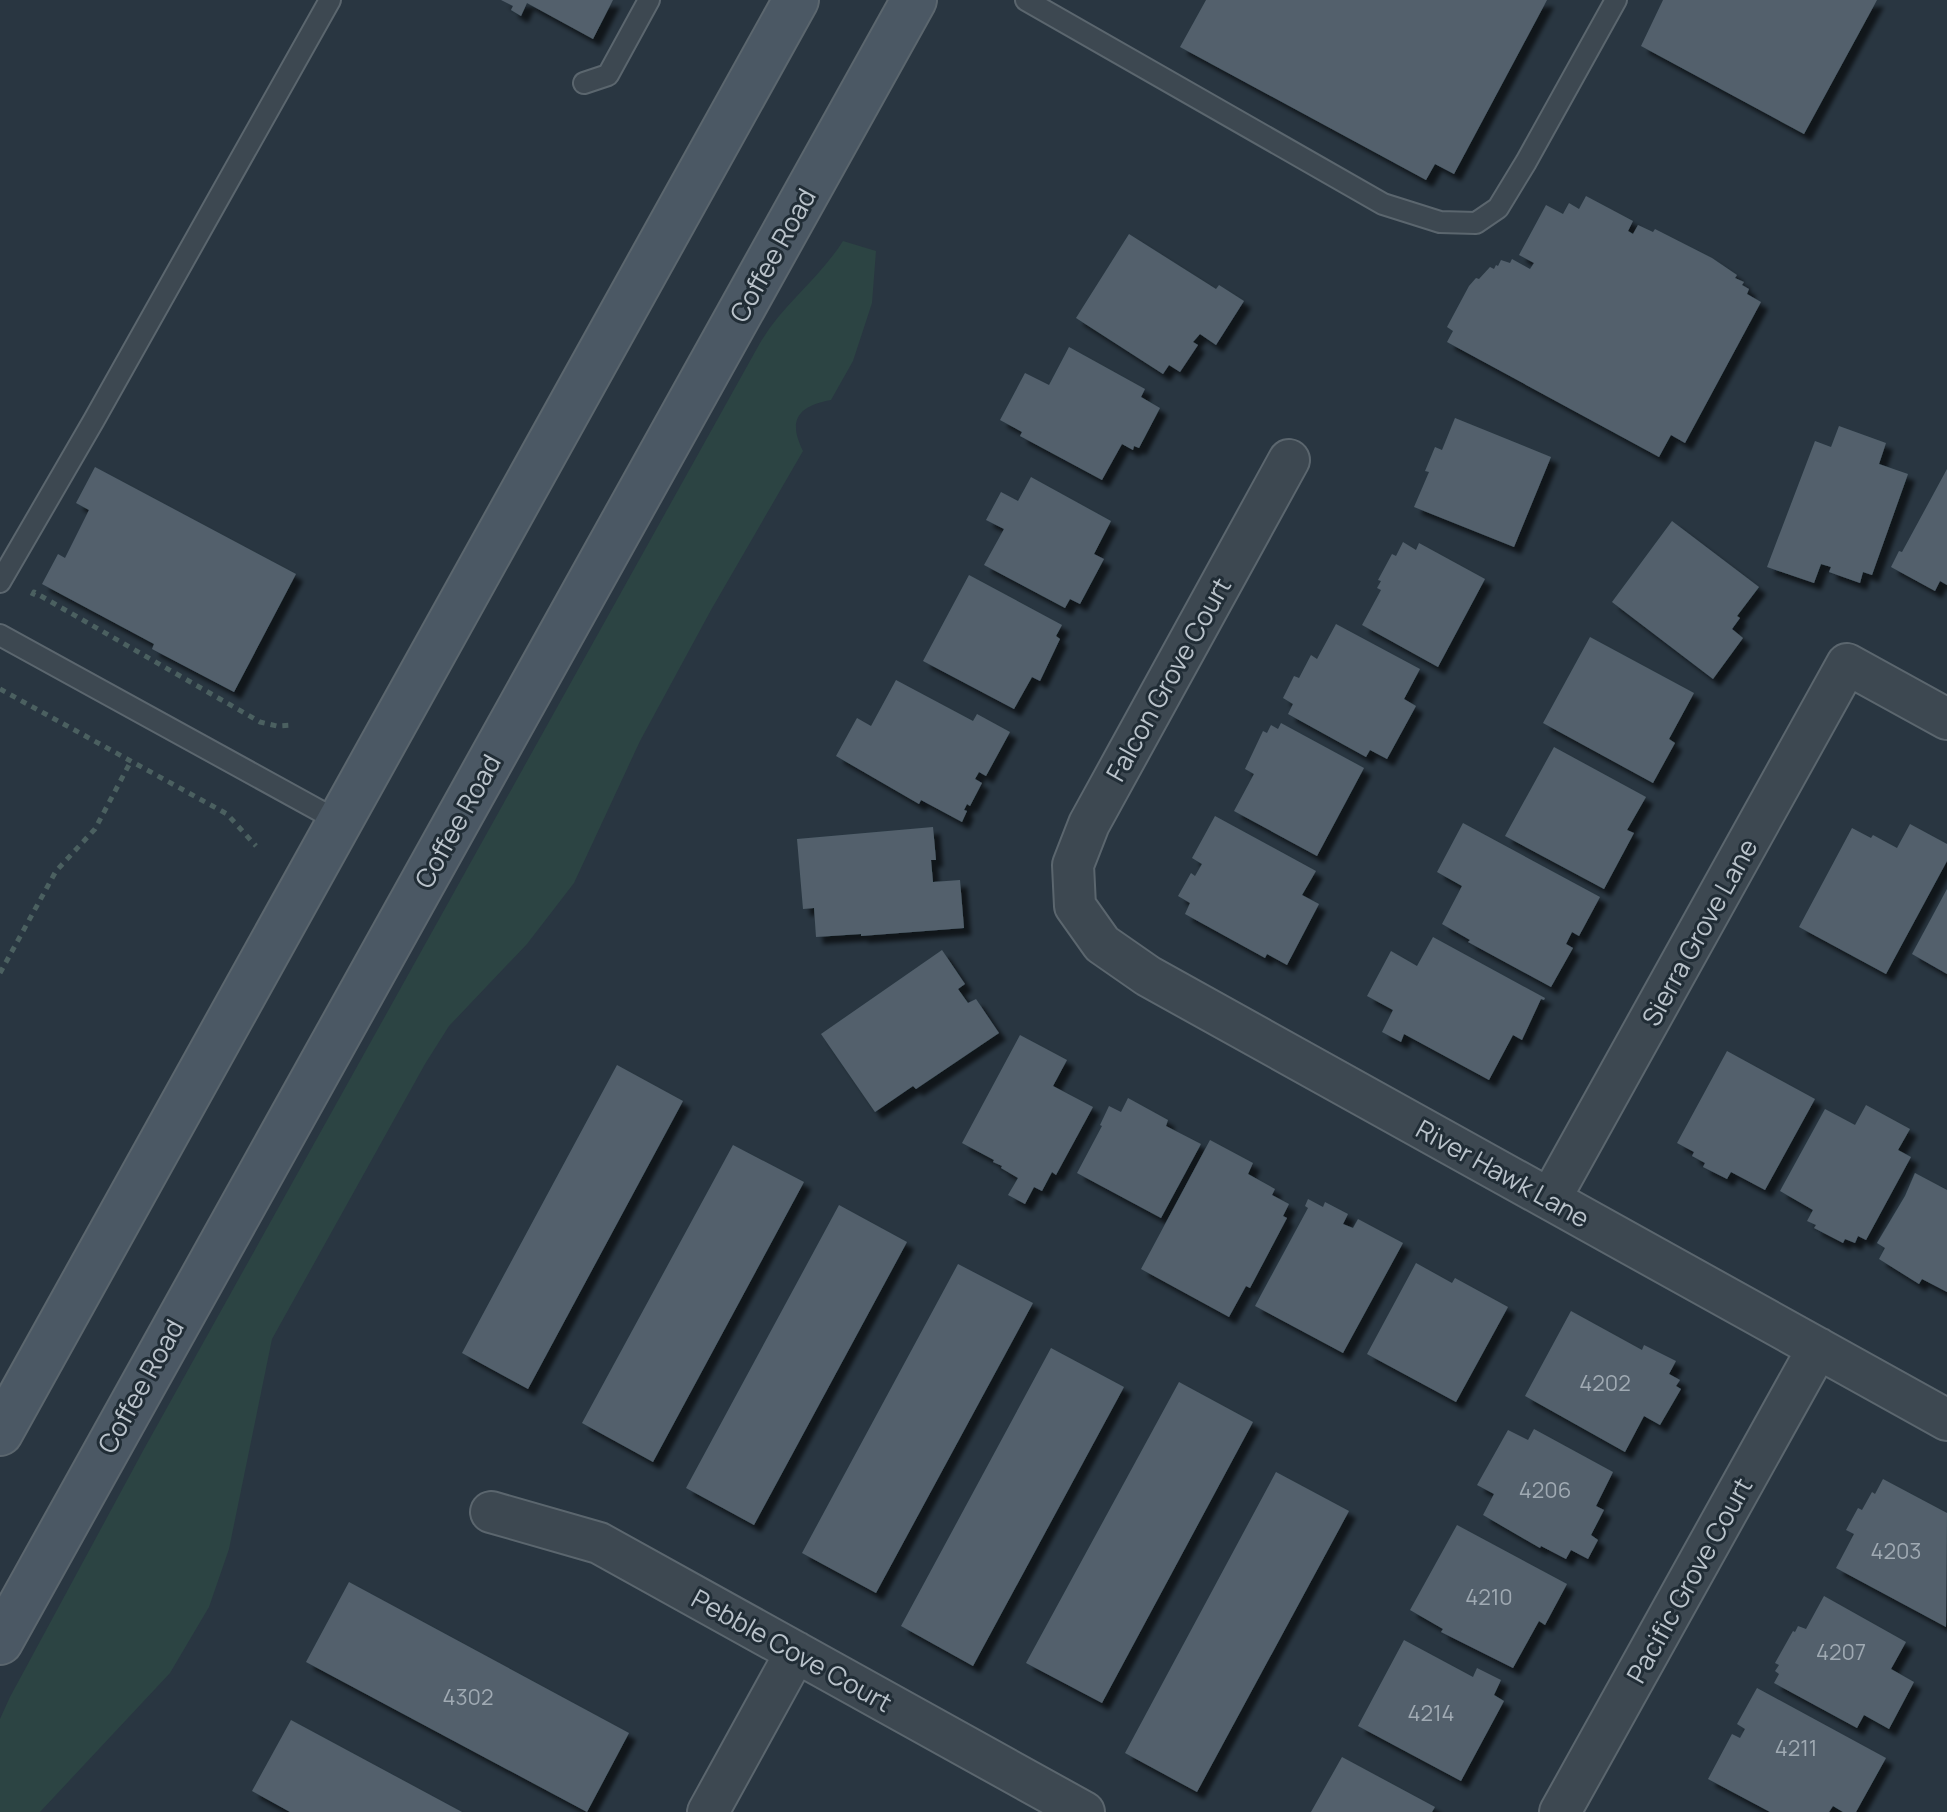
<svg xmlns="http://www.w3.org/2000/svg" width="1947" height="1812" font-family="Manrope,sans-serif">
<defs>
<filter id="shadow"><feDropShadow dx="7" dy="7" stdDeviation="2" flood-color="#0009"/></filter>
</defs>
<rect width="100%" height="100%" fill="#293641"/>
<path fill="#2c4443" d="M 843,241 L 876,251 L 872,303 L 853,361 L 831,400 C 799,406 787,419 803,451 L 711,610 L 640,741 L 574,883 L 527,944 L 449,1026 L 425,1064 L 272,1339 L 229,1549 L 209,1607 L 170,1673 L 40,1812 L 0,1812 L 0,1719 L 10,1697 L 144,1449 L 760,343 C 782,305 819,279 843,241 Z"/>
<path fill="#52616c" filter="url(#shadow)" d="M 501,0 L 613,0 L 593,39 L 527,3 L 521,16 L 511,10 L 513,6 Z
M 1206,0 L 1547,0 L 1454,174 L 1435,164 L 1426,180 L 1180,47 Z
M 1663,0 L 1877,0 L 1804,134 L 1641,46 Z
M 1586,196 L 1633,221 L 1628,231 L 1633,234 L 1638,225 L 1653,232 L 1655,229 L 1712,258 L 1737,275 L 1735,278 L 1744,282 L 1742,285 L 1749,289 L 1747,294 L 1761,302 L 1685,443 L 1671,435 L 1659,457 L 1447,342 L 1453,331 L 1447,327 L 1469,286 L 1476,278 L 1479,279 L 1490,267 L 1494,269 L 1496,265 L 1498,266 L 1501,260 L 1510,263 L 1512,259 L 1530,269 L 1534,263 L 1519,255 L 1546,205 L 1563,214 L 1569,203 L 1579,209 Z
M 1129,234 L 1216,289 L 1219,285 L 1244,301 L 1216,345 L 1200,334 L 1193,342 L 1198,345 L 1180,372 L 1169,365 L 1163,374 L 1076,318 Z
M 1069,347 L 1145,389 L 1141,397 L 1160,408 L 1139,448 L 1134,446 L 1133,450 L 1122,444 L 1102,480 L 1020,436 L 1022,432 L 1000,420 L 1025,373 L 1049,385 Z
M 1455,418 L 1551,457 L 1514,547 L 1414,507 L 1429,472 L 1425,471 L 1435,447 L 1442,450 Z
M 1839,426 L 1886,443 L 1879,464 L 1908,474 L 1872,575 L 1863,572 L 1860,583 L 1829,572 L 1831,567 L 1821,564 L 1814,583 L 1767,567 L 1815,441 L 1831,447 Z
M 95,467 L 296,574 L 234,692 L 152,649 L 154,644 L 42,584 L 58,554 L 65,558 L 89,510 L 76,503 Z
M 1947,469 L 1947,585 L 1940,581 L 1935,591 L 1891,567 L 1899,551 L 1902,552 Z
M 1031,477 L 1111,521 L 1094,554 L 1104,559 L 1080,604 L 1070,599 L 1065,608 L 984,565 L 1004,529 L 986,520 L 1001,492 L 1018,501 Z
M 1672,521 L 1759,587 L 1737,616 L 1740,618 L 1732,629 L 1743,638 L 1713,679 L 1612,602 Z
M 1403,542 L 1416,550 L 1419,543 L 1485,579 L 1438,667 L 1362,625 L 1381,590 L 1377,588 L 1381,581 L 1378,580 L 1392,554 L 1396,556 Z
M 969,575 L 1062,625 L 1056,636 L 1060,639 L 1040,681 L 1032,677 L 1014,709 L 923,661 Z
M 1336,624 L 1420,669 L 1404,699 L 1416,706 L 1387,759 L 1370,750 L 1366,757 L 1288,714 L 1293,704 L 1283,698 L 1294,676 L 1299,678 L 1311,655 L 1317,659 Z
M 1590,637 L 1694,693 L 1669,739 L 1675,743 L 1653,783 L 1543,723 Z
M 896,680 L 973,721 L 977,714 L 1010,732 L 986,776 L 979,772 L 975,779 L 982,783 L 970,806 L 967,804 L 964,810 L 967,811 L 962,822 L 921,800 L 919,804 L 836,756 L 857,718 L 871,726 Z
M 1281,723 L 1364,768 L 1317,856 L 1234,811 L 1254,774 L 1245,769 L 1263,731 L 1267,733 L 1271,725 L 1278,729 Z
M 1554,747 L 1646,797 L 1627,830 L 1634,833 L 1604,889 L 1505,836 Z
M 1215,816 L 1316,871 L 1302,895 L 1319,904 L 1287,965 L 1267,954 L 1265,958 L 1185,914 L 1190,903 L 1178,896 L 1191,873 L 1195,876 L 1202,864 L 1192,858 Z
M 1463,823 L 1600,897 L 1579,936 L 1572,932 L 1566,944 L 1573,948 L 1551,987 L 1468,942 L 1470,940 L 1442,924 L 1462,886 L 1437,872 Z
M 1910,824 L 1947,844 L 1947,861 L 1886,974 L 1799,927 L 1852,828 L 1871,838 L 1873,835 L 1897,848 Z
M 933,827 L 936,860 L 931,860 L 933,882 L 960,880 L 964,928 L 861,936 L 861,934 L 816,937 L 814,908 L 803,909 L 797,839 Z
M 1947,889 L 1947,974 L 1912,954 Z
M 1433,937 L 1545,998 L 1544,1000 L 1541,999 L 1522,1040 L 1513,1035 L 1489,1080 L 1404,1034 L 1401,1042 L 1382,1032 L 1393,1010 L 1367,996 L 1391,951 L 1417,966 Z
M 942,950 L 965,984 L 958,989 L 968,1003 L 976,999 L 999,1033 L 916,1089 L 913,1086 L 875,1112 L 821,1034 Z
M 1020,1035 L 1067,1060 L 1053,1086 L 1093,1107 L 1056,1175 L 1052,1172 L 1042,1191 L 1034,1187 L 1025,1204 L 1008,1195 L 1018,1178 L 1001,1168 L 1002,1166 L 993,1162 L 994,1160 L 962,1143 Z
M 1727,1051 L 1815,1099 L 1765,1190 L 1731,1172 L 1727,1179 L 1703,1167 L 1705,1163 L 1692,1156 L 1694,1152 L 1677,1143 Z
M 617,1065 L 683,1101 L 528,1389 L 462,1353 Z
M 1128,1098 L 1168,1120 L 1166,1126 L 1201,1144 L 1161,1218 L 1077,1173 L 1102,1126 L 1100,1125 L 1109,1106 L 1121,1112 Z
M 1866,1105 L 1910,1129 L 1898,1150 L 1911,1157 L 1866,1240 L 1858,1236 L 1855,1243 L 1845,1239 L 1843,1243 L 1814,1228 L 1816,1225 L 1807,1221 L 1813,1210 L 1780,1191 L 1825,1109 L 1855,1125 Z
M 1210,1140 L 1253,1163 L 1248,1174 L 1275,1189 L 1272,1195 L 1289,1204 L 1283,1216 L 1287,1218 L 1250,1288 L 1246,1286 L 1229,1317 L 1141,1269 Z
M 733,1145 L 804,1182 L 653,1462 L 582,1423 Z
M 1915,1173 L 1947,1190 L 1947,1292 L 1922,1279 L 1919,1284 L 1879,1259 L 1885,1248 L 1877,1243 L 1905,1196 Z
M 1308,1199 L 1323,1207 L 1325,1202 L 1348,1214 L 1343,1224 L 1353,1228 L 1358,1219 L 1403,1243 L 1343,1353 L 1255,1306 L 1308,1208 L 1305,1206 Z
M 839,1205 L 907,1242 L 754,1525 L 686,1488 Z
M 1416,1263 L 1452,1283 L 1455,1278 L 1508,1307 L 1456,1402 L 1367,1354 Z
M 958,1264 L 1033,1303 L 876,1593 L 802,1553 Z
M 1571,1311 L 1642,1350 L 1644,1345 L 1676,1361 L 1669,1374 L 1680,1380 L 1676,1386 L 1681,1389 L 1660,1425 L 1644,1416 L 1625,1452 L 1525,1396 Z
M 1051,1348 L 1124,1387 L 973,1666 L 901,1626 Z
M 1179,1382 L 1253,1422 L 1102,1703 L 1026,1663 Z
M 1534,1429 L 1613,1472 L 1596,1506 L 1604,1510 L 1591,1535 L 1598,1540 L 1588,1559 L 1571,1550 L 1566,1559 L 1541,1546 L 1540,1548 L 1483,1515 L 1494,1494 L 1477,1485 L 1508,1430 L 1528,1440 Z
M 1276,1472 L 1349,1511 L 1197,1792 L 1125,1753 Z
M 1883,1479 L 1947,1513 L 1946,1627 L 1836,1568 L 1854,1534 L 1846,1530 L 1858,1508 L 1862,1510 L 1872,1492 L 1875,1494 Z
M 1457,1525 L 1567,1584 L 1545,1625 L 1539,1621 L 1513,1668 L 1441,1632 L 1443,1629 L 1410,1610 Z
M 349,1582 L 629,1733 L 587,1812 L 306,1662 Z
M 1824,1596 L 1906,1642 L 1891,1669 L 1914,1682 L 1889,1729 L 1864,1715 L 1857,1728 L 1774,1683 L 1779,1674 L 1775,1671 L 1779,1665 L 1775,1663 L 1793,1631 L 1795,1632 L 1798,1626 L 1806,1629 Z
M 1404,1640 L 1473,1677 L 1477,1668 L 1501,1680 L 1494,1695 L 1504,1701 L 1461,1781 L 1358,1726 Z
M 1757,1688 L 1886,1758 L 1856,1812 L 1843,1812 L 1833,1806 L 1829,1812 L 1770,1812 L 1708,1779 L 1732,1734 L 1740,1738 L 1745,1729 L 1737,1724 Z
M 291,1720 L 462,1812 L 290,1812 L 252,1791 Z
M 1342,1757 L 1435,1807 L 1432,1812 L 1311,1812 Z"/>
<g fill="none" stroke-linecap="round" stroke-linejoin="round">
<defs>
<path id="lane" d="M 1026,0 L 1383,204 L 1440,222 L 1476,223 L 1498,208 L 1526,162 L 1616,0
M 584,83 L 608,75 L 649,0
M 0,582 L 94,420 L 330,0
M 0,635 L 340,822"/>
<path id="street" d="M 1289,460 L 1089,824 L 1073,865 L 1075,906 L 1102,944 L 1148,976 L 1947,1420
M 1550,1199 L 1847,664 L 1947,719
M 491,1512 L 599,1543 L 1084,1812
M 708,1812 L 796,1652
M 1560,1812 L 1818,1348"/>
<path id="secondary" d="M 0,1433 L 796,0
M 0,1642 L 914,0"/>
</defs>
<use href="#lane" stroke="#5b666e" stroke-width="24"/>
<use href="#street" stroke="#5b666e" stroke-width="44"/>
<use href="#secondary" stroke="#5b666e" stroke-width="48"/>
<path stroke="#4b6060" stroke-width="5" stroke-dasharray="6 6" stroke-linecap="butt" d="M 32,596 L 34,592 L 260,722 L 277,726 L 294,725
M 0,689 L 227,814 L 256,846
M 0,973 L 56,871 L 95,829 L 131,761"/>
<use href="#lane" stroke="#3d4851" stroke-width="20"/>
<use href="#street" stroke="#3d4851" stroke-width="40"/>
<use href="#secondary" stroke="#4b5864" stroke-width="44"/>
</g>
<g text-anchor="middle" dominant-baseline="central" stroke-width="6" stroke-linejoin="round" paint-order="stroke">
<g font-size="22" fill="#a0aab3">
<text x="1605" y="1383">4202</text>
<text x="1545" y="1490">4206</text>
<text x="1896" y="1551">4203</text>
<text x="1489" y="1597">4210</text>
<text x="1841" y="1652">4207</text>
<text x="468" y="1697">4302</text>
<text x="1431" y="1713">4214</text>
<text x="1796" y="1748">4211</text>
</g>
<g font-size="26" fill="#bac3cb" stroke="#212d36">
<text transform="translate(772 255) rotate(-61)">Coffee Road</text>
<text transform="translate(1168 679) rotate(-61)">Falcon Grove Court</text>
<text transform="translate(457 821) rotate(-61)">Coffee Road</text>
<text transform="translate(1699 932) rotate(-61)">Sierra Grove Lane</text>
<text transform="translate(1503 1173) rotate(29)">River Hawk Lane</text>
<text transform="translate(140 1386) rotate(-61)">Coffee Road</text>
<text transform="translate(1689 1580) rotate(-61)">Pacific Grove Court</text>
<text transform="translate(792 1650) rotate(29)">Pebble Cove Court</text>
</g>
</g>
</svg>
